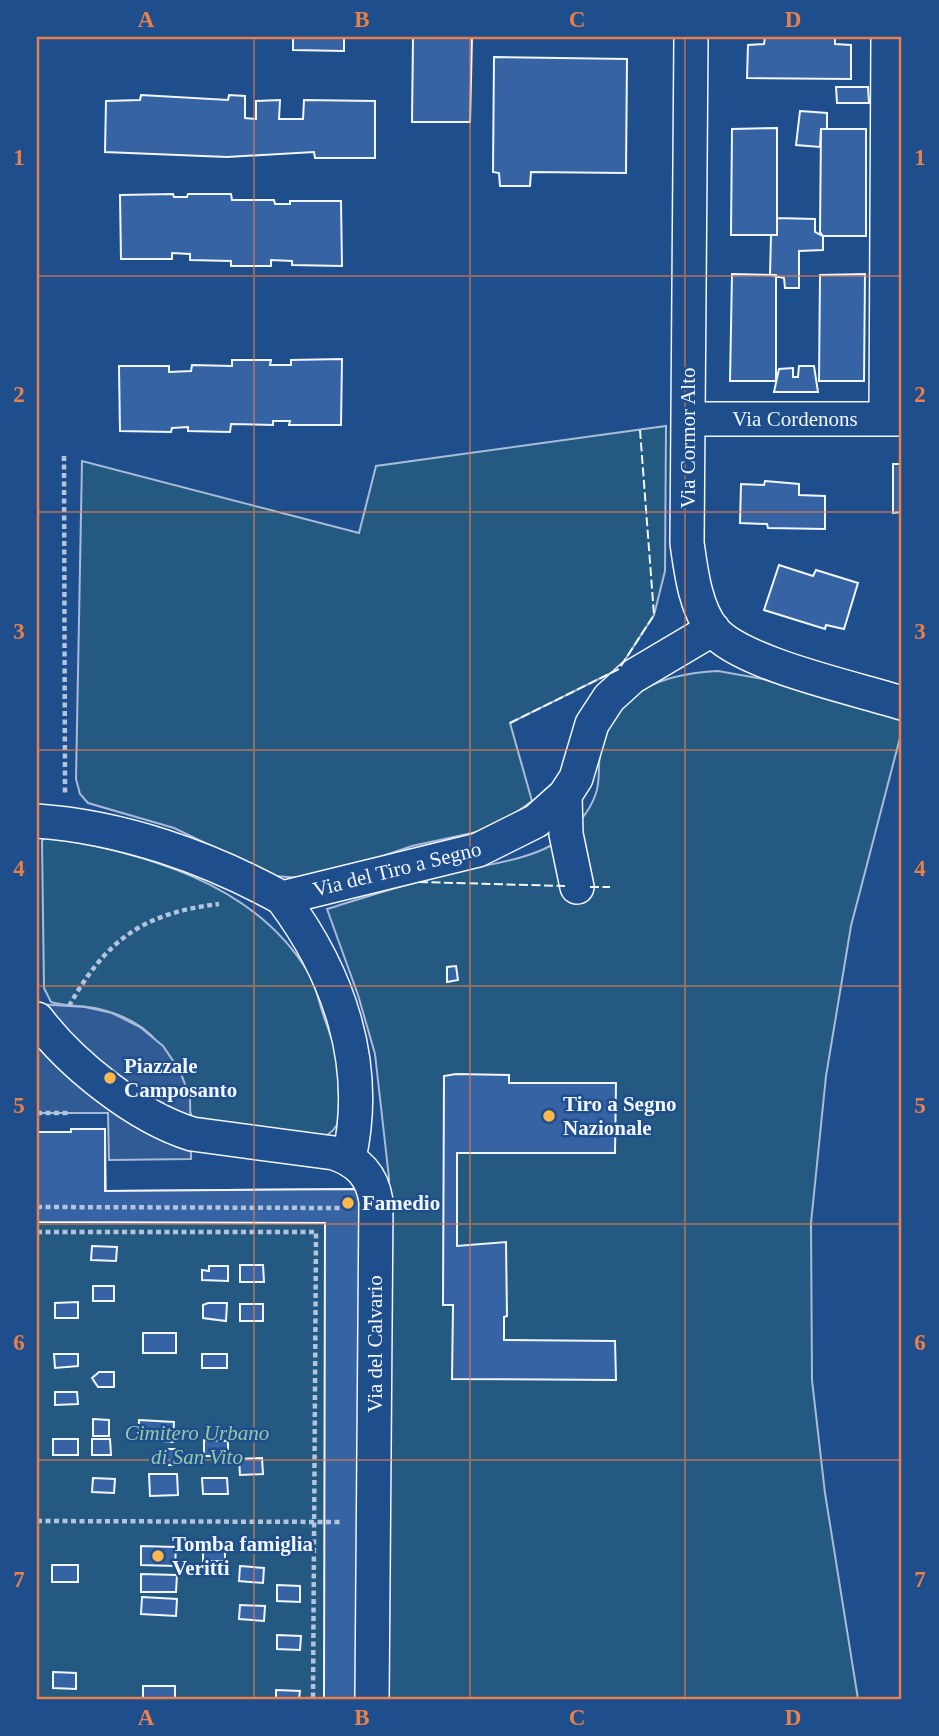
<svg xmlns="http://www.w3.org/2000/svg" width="939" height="1736" font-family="Georgia,serif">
<rect width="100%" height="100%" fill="#1f4e8c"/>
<path fill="#245a82" stroke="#a8bbd7" stroke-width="2" d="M 666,426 L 665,571 L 654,615 L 619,669 L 510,723 L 532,801 L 495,828 L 412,846 L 316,879 L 274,876 L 174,828 L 88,803 L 80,794 L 76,779 L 82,461 L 359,533 L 376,466 Z
M 718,671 L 763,679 L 902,720 L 902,730 L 851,926 L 826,1076 L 811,1223 L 812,1380 L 825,1493 L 858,1699 L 388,1699 L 389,1178 L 375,1054 L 358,995 L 327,909 C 369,896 412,882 455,872 C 487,864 523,861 552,845 C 571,835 590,812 596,793 C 601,779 597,764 601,750 C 617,690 661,674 718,671 Z
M 46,836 C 143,854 253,881 308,972 C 316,985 319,1003 324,1017 C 331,1037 340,1058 340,1079 C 340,1103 347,1128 321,1138 L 192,1117 C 170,1062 165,1025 99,1009 C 83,1005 66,1007 51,1002 L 44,988 L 42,841 Z
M 71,1129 L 105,1129 L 106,1191 L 360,1189 L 356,1699 L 37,1699 L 37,1132 L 71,1132 Z"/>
<path fill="#305b95" stroke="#a8bbd7" stroke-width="2" d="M 37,1004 L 85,1007 L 112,1013 L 140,1027 L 163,1046 L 180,1071 L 190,1098 L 191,1159 L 109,1160 L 108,1113 L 37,1113 Z"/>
<path fill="#3563a3" stroke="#f2f6ff" stroke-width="2" d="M 293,37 L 344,37 L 344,51 L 293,50 Z
M 413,37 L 472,37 L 470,122 L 412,122 Z
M 765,37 L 835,37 L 835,44 L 851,45 L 851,79 L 747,78 L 748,45 L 764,44 Z
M 494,57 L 627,59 L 626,173 L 531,172 L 530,186 L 500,186 L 499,173 L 493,172 Z
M 836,87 L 868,87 L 869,103 L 837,103 Z
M 141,95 L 228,100 L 229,95 L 245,96 L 245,118 L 256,119 L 256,101 L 280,100 L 279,119 L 303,119 L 304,100 L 375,101 L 375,158 L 315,158 L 314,152 L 227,157 L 105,152 L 106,101 L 140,100 Z
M 800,111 L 827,113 L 827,129 L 821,129 L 820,147 L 796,145 Z
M 777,128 L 777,235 L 731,235 L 732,129 Z
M 821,129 L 866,129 L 866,236 L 823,236 L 820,232 Z
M 173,194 L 174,197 L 187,197 L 188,194 L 231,194 L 232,200 L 274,200 L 275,204 L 290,204 L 290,201 L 341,201 L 342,266 L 292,265 L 292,261 L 271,260 L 271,266 L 231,266 L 231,261 L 190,260 L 190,254 L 172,253 L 172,259 L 121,259 L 120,195 Z
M 777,218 L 815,219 L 815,232 L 823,236 L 823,250 L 799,251 L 799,288 L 785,288 L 784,278 L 770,275 L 771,235 L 777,235 Z
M 732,274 L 776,275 L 776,381 L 730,381 Z
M 865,274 L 864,381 L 819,381 L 820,275 Z
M 342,359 L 341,425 L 289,425 L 290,421 L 273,421 L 273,425 L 231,424 L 230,432 L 188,431 L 188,427 L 172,428 L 171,432 L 120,431 L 119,366 L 169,366 L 169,372 L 191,371 L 192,365 L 232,366 L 232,360 L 271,360 L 270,365 L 291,365 L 291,360 Z
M 799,366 L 814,366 L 818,392 L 774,392 L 779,369 L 793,368 L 793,377 L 798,377 Z
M 893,464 L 902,464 L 902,512 L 893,513 Z
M 765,481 L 799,484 L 799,495 L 825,496 L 825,529 L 768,528 L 767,524 L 740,523 L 741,484 L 764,485 Z
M 779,565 L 813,576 L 816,570 L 858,583 L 844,629 L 826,625 L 825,629 L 764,610 Z
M 456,966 L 458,980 L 447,982 L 447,967 Z
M 456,1074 L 509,1075 L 509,1083 L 616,1083 L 615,1153 L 457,1153 L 457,1246 L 506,1242 L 507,1316 L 504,1317 L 504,1340 L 615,1341 L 616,1380 L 452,1379 L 453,1305 L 443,1305 L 444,1076 Z
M 71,1129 L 105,1129 L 105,1191 L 360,1189 L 356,1699 L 324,1699 L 325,1223 L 37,1222 L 37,1132 L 71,1132 Z
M 92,1246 L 117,1247 L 116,1261 L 91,1260 Z
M 240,1265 L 263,1265 L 264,1282 L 240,1282 Z
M 209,1266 L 228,1266 L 228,1281 L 202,1280 L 202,1270 L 209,1271 Z
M 93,1286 L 114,1286 L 114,1301 L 93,1301 Z
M 78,1302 L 78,1318 L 55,1318 L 55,1303 Z
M 208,1303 L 227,1303 L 226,1321 L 203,1318 L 203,1305 Z
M 240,1304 L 263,1304 L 263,1321 L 240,1321 Z
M 143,1333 L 176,1333 L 176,1353 L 143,1353 Z
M 54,1354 L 78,1354 L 78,1366 L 55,1368 Z
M 202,1354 L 227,1354 L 227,1368 L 202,1368 Z
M 99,1372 L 114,1372 L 114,1387 L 98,1387 L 92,1378 Z
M 55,1392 L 77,1392 L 78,1404 L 55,1405 Z
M 93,1419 L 109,1420 L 109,1436 L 93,1436 Z
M 139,1420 L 174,1422 L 173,1442 L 138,1439 Z
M 53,1439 L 78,1439 L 78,1455 L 53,1455 Z
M 92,1439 L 110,1439 L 111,1455 L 92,1455 Z
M 204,1440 L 228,1441 L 228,1456 L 204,1456 Z
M 161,1449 L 175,1449 L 175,1465 L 161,1465 Z
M 262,1458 L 263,1474 L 240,1475 L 239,1459 Z
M 149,1474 L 177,1474 L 178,1495 L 150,1496 Z
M 93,1478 L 115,1479 L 114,1493 L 92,1492 Z
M 202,1478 L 227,1478 L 228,1494 L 203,1494 Z
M 141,1546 L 176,1547 L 175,1566 L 141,1565 Z
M 203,1548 L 225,1549 L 225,1561 L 203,1561 Z
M 52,1565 L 78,1565 L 78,1582 L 52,1582 Z
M 240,1566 L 264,1568 L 263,1583 L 239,1581 Z
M 141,1574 L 177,1575 L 176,1592 L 141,1592 Z
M 277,1585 L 300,1586 L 300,1602 L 277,1601 Z
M 142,1597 L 177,1599 L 176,1616 L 141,1614 Z
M 240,1605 L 265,1606 L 264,1621 L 239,1619 Z
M 277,1635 L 301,1636 L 300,1650 L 277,1649 Z
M 53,1672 L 76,1673 L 76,1689 L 53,1688 Z
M 143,1686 L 175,1686 L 175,1699 L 143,1699 Z
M 276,1690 L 300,1691 L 299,1699 L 276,1699 Z"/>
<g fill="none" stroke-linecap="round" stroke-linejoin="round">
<defs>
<path id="minor" d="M 691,37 L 687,543 C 691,571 695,607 713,630 C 741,664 858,689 902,703
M 688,419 L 902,419
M 886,419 L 888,37
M 565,795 L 566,834 L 577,887
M 37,821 C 122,827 208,857 282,898 L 478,850 L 536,821 L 565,795 L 576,778 L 592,724 L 609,698 L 632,677 L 713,629
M 282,898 C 339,974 370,1064 349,1158
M 37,1019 C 72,1065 137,1117 192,1134 L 334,1153 C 358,1161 372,1175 376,1201 L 372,1699"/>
</defs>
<use href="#minor" stroke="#f2f6ff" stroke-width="36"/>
<path stroke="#b3c4dc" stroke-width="4.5" stroke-dasharray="5 3.5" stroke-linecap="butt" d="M 64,456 L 65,794
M 69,1006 C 106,940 143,913 219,904
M 37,1113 L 68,1113
M 37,1207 L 343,1208
M 37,1232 L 316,1232 L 313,1699
M 37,1521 L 341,1522"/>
<use href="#minor" stroke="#1f4e8c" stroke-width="33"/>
<path stroke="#f2f6ff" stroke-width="2" stroke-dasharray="9 3.5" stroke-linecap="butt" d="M 510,723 L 619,669 L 654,615 L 640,430
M 419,882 L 565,886
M 590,887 L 610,887"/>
</g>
<path fill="none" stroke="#ea8049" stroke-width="2" stroke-opacity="0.55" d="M 254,37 L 254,1699M 470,37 L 470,1699M 685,37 L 685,1699M 37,276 L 902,276M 37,512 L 902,512M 37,750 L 902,750M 37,986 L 902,986M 37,1224 L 902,1224M 37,1460 L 902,1460"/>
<g fill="#ffb74d" stroke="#1f4e8c" stroke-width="2.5">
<circle cx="110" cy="1078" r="7"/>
<circle cx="549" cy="1116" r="7"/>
<circle cx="348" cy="1203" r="7"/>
<circle cx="158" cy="1556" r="7"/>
</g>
<g text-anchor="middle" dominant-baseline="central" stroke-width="5" stroke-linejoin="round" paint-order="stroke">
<g font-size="21" fill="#f2f6ff" stroke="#1f4e8c">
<text x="795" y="419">Via Cordenons</text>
<text transform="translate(688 438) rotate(-90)">Via Cormor Alto</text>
<text transform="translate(397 869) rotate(-14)">Via del Tiro a Segno</text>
<text transform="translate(375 1344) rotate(-90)">Via del Calvario</text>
</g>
<g font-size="21" font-weight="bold" fill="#f2f6ff" stroke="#1f4e8c" text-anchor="start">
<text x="124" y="1066">Piazzale<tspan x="124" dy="24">Camposanto</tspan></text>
<text x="563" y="1104">Tiro a Segno<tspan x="563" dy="24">Nazionale</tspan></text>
<text x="362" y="1203">Famedio</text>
<text x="172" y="1544">Tomba famiglia<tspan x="172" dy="24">Veritti</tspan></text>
</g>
<g font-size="21" font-style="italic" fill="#97c8a6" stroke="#1f4e8c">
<text x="197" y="1433">Cimitero Urbano<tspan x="197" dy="24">di San Vito</tspan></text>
</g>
</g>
<rect width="939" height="1736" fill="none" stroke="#1f4e8c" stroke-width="77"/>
<rect x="38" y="38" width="862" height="1660" fill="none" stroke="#ea8049" stroke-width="2.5"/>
<g font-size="23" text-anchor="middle" font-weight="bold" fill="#ea8049">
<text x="146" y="27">A</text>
<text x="362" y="27">B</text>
<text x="577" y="27">C</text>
<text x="793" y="27">D</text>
<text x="19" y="165">1</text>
<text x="920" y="165">1</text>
<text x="19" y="402">2</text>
<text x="920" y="402">2</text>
<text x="19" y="639">3</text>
<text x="920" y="639">3</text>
<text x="19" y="876">4</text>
<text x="920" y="876">4</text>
<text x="19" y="1113">5</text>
<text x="920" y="1113">5</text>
<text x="19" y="1350">6</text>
<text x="920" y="1350">6</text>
<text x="19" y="1587">7</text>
<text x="920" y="1587">7</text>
<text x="146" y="1725">A</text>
<text x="362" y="1725">B</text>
<text x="577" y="1725">C</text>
<text x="793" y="1725">D</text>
</g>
</svg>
